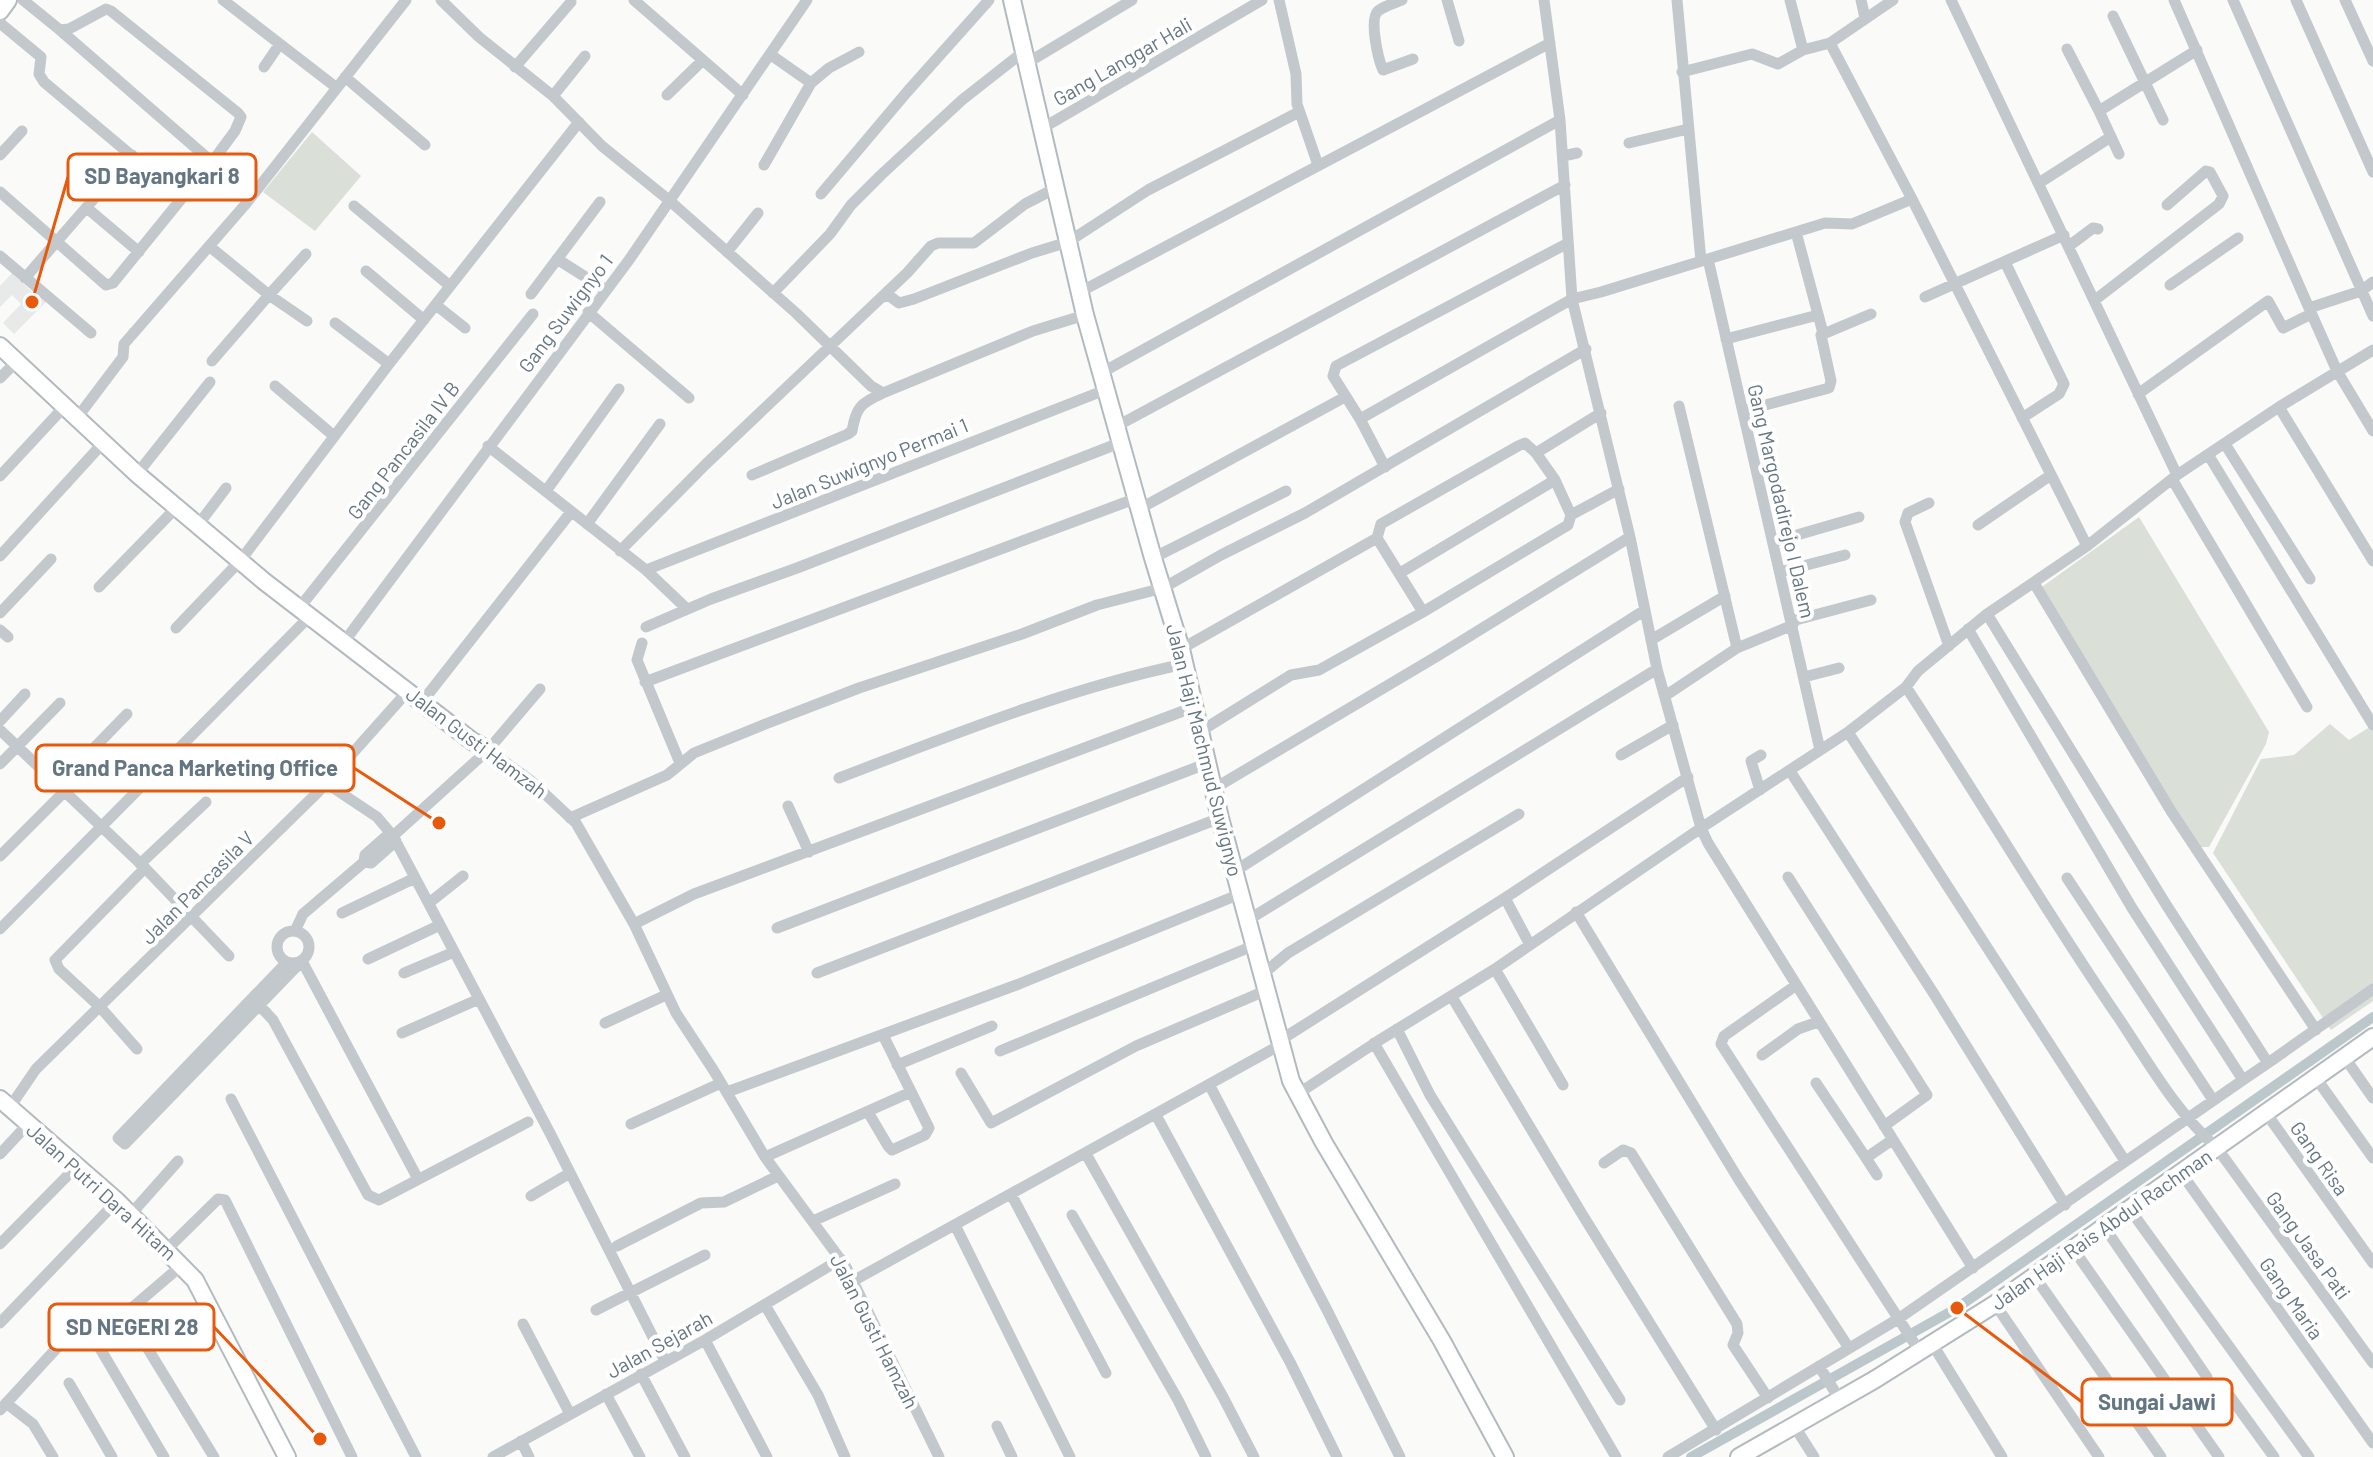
<svg xmlns="http://www.w3.org/2000/svg" width="2373" height="1457" font-family="Barlow,sans-serif">
<rect width="100%" height="100%" fill="#fafaf8"/>
<path fill="#e8e9e9" d="M 12,273 L 32,292 L 36,288 L 48,300 L 14,334 L 3,323 L 21,304 L 12,295 L 0,307 L 0,286 Z"/>
<path fill="#dadfd7" d="M 312,132 L 361,176 L 315,231 L 263,192 Z
M 2139,517 L 2269,732 L 2266,744 L 2209,847 L 2196,847 L 2039,589 Z
M 2330,724 L 2349,740 L 2373,725 L 2373,1001 L 2331,1030 L 2213,853 L 2261,759 L 2294,755 Z"/>
<g fill="none" stroke-linecap="round" stroke-linejoin="round">
<path stroke="#bbc7cb" stroke-width="10" d="M 1691,1457 L 1957,1308 L 2373,1017"/>
<defs>
<path id="secondary" d="M 1012,0 L 1085,315 L 1153,558 L 1181,649 L 1220,818 L 1291,1081 L 1324,1143 L 1442,1341 L 1505,1457
M 0,11 L 8,0
M 0,346 L 137,474 L 265,582 L 472,741 L 488,750
M 0,1099 L 117,1201 L 195,1280 L 287,1457
M 1739,1457 L 1874,1380 L 1995,1304 L 2373,1037"/>
</defs>
<use href="#secondary" stroke="#b3babf" stroke-width="20"/>
<path stroke="#c3c8cc" stroke-width="11" d="M 223,0 L 337,88
M 441,0 L 479,37 L 553,96 L 602,146 L 670,201 L 796,313 L 871,386 L 883,393 L 1033,331 L 1085,315
M 634,0 L 743,95
M 1279,0 L 1296,74 L 1297,104 L 1318,165
M 1402,0 C 1395,3 1384,6 1378,11 C 1369,19 1378,59 1383,70 L 1413,59
M 1447,0 L 1459,41
M 1544,0 L 1560,120 L 1572,299 L 1630,537 L 1657,669 L 1701,828 L 1708,843 L 1973,1268
M 1677,0 L 1701,261
M 1790,0 L 1803,50
M 1861,0 L 1865,18
M 1951,0 L 2177,475
M 2174,0 L 2309,308
M 2233,0 L 2373,316
M 2296,0 L 2373,172
M 2345,0 L 2373,61
M 2113,16 L 2163,120
M 0,23 L 41,57 L 39,74 L 44,82 L 182,198 L 212,162 L 235,131 L 241,117 L 238,113 L 111,11 L 106,9 L 69,29 L 60,30 L 23,0
M 60,30 L 212,162
M 2067,49 L 2099,111 L 2197,50
M 771,55 L 811,83 L 829,68 L 859,52
M 1027,63 L 1132,0
M 264,67 L 279,45
M 515,67 L 571,2
M 1682,72 L 1752,54 L 1778,64 L 1803,50 L 1830,43 L 1893,0
M 345,77 L 425,145
M 667,95 L 702,61
M 553,96 L 585,56
M 2099,111 L 2119,154
M 1041,129 L 1262,0
M 1629,143 L 1688,129
M 0,155 L 22,131
M 1563,156 L 1577,153
M 764,165 L 811,83
M 2039,183 L 2106,140
M 0,192 L 106,285 L 113,283 L 182,198
M 821,194 L 907,92 L 989,0
M 1912,199 L 2087,546
M 354,206 L 450,286
M 87,208 L 139,252
M 1796,232 L 1823,333
M 209,246 L 269,295 L 306,254
M 2069,246 L 2093,228 L 2098,229
M 727,252 L 758,213
M 0,256 L 91,333
M 557,259 L 606,290
M 1708,259 L 1820,750
M 2005,262 L 2064,384 L 2059,394 L 2022,418
M 366,271 L 424,320
M 25,278 L 132,155
M 2373,282 L 2361,291 L 2309,308 L 2337,371 L 2373,431
M 2170,285 L 2238,238
M 1080,292 L 1550,43
M 773,293 L 830,234 L 851,205 L 881,175 L 962,100 L 1023,52
M 531,294 L 600,202
M 1925,297 L 2064,235
M 881,298 L 888,295 L 899,303 L 914,299 L 1032,253 L 1068,242 L 1148,190 L 1299,112
M 2095,300 L 2219,204 L 2223,196 L 2210,172 L 2206,171 L 2167,205
M 436,305 L 465,328
M 588,312 L 689,398
M 335,323 L 389,364
M 1726,339 L 1818,315
M 212,361 L 269,295 L 307,321
M 1101,373 L 1560,120
M 0,378 L 17,361
M 275,386 L 334,436
M 2138,394 L 2268,301 L 2283,328 L 2311,314
M 1679,406 L 1737,648
M 2279,407 L 2373,561
M 1743,411 L 1829,388 L 1831,381 L 1821,335 L 1871,314
M 77,418 L 123,357 L 124,344 L 244,206 L 406,0
M 1360,419 L 1572,299 L 1601,292 L 1825,223 L 1852,224 L 1912,199 L 1830,43
M 1117,426 L 1565,185
M 2225,444 L 2310,579
M 488,446 L 646,570 L 687,609
M 2209,456 L 2373,725
M 1385,467 L 1360,419 L 1333,376 L 1336,366 L 1568,243
M 137,474 L 210,382
M 752,475 L 848,434 L 852,431 C 856,407 861,403 883,393
M 0,476 L 64,407
M 2172,479 L 2307,707
M 546,491 L 619,389
M 1929,503 L 1908,513 L 1905,522 L 1949,646
M 1139,509 L 1345,397
M 1571,515 L 1619,489
M 587,524 L 660,424
M 198,525 L 226,488
M 1978,525 L 2051,475
M 1377,538 L 1423,612
M 1773,542 L 1859,517
M 620,551 L 706,464 L 907,273 L 931,246 L 938,243 L 974,243 L 1025,204 L 1054,189
M 0,556 L 103,443
M 1153,558 L 1286,491
M 646,570 L 1105,390
M 1780,572 L 1845,555
M 1400,573 L 1555,480
M 2034,583 L 2171,811 L 2316,1030
M 99,587 L 176,508
M 300,607 L 533,314
M 0,613 L 51,559
M 1792,621 L 1871,600
M 646,627 L 711,599 L 797,568 L 1122,442
M 176,628 L 240,561 L 389,364 L 579,122
M 1968,629 L 2132,908 L 2243,1080 L 2268,1063 L 2167,906 L 1987,614
M 0,630 L 8,637
M 1651,640 L 1725,596
M 344,642 L 629,260 L 807,0
M 642,643 L 637,660 L 680,763
M 1181,649 L 1377,538 L 1381,524 L 1518,446 L 1525,443 L 1536,453 L 1601,413
M 1804,677 L 1839,668
M 645,682 L 1137,498
M 1906,687 C 1978,796 2044,909 2118,1017 C 2148,1062 2176,1112 2217,1148 L 2373,1363
M 1665,696 L 1737,648 L 1793,625
M 422,702 L 571,512
M 0,721 L 25,694
M 0,730 L 145,868 L 229,956
M 1201,731 L 1291,675 L 1319,670 L 1423,612 L 1568,525 L 1571,515 L 1555,480 L 1536,453
M 1848,732 L 2125,1161
M 488,750 L 530,780 L 576,823 L 634,924 L 676,1013 L 714,1071 L 765,1157 L 846,1267 L 939,1457
M 1621,755 L 1673,725
M 0,764 L 60,703
M 1790,771 L 1934,994 L 2065,1205
M 839,778 C 952,735 1065,689 1184,664
M 326,783 L 377,817 L 393,836 L 551,1135 L 665,1361
M 57,786 L 127,714
M 1215,788 L 1439,655 L 1630,537
M 1760,790 L 1751,761 L 1761,755
M 788,806 L 809,852
M 570,818 L 667,775 L 694,753 L 768,723 L 859,688 L 1022,634 L 1097,605 L 1163,588 L 1221,555 L 1305,513 L 1586,349
M 393,836 L 488,750 L 540,689
M 0,856 L 63,793
M 364,862 L 371,863 L 396,841
M 140,864 L 206,802
M 1235,871 L 1645,610
M 1788,877 L 1927,1095 L 1884,1126
M 2067,878 L 2213,1100
M 1505,898 L 1530,945
M 429,903 L 463,876
M 1576,912 L 1739,1180 L 1849,1348
M 342,913 L 415,878
M 1248,920 L 1657,669
M 634,924 L 694,894 L 1194,707
M 777,928 L 1208,763
M 0,929 L 310,616
M277 947a16 16 0 1 1 32 0a16 16 0 1 1-32 0Z
M 295,931 L 303,914 L 364,862 L 365,855 L 390,833
M 368,959 L 440,925
M 287,962 L 118,1138 L 125,1144 L 302,961 L 418,1179
M 1495,969 L 1563,1085
M 404,973 L 454,952
M 817,973 L 1220,818
M 1264,973 L 1288,953 L 1519,814
M 1795,986 L 1724,1036 L 1721,1044 L 1920,1352
M 1452,997 L 1582,1214 L 1716,1430
M 259,1005 L 273,1020 L 368,1195 L 379,1200 L 528,1122
M 605,1023 L 666,995
M 1397,1029 L 1430,1095 L 1620,1400
M 402,1033 L 479,999
M 1279,1041 L 1505,898 L 1688,777
M 1374,1043 L 1616,1457
M 137,1049 L 100,1007 L 59,969 L 55,960 L 145,868
M 1000,1051 L 1255,945
M 1762,1055 L 1798,1029 L 1818,1022
M 2345,1058 L 2373,1098
M 2268,1063 L 2373,989
M 897,1065 L 992,1026
M 961,1073 L 991,1123 L 1136,1046 L 1267,990
M 2316,1078 L 2373,1158
M 1816,1083 L 1866,1158 L 1892,1140
M 1210,1086 L 1327,1310 L 1400,1457
M 727,1092 L 1019,984 L 1240,894
M 1299,1093 L 1378,1041 L 1495,969 L 1701,828 L 1848,732 L 1906,687 L 1918,671 L 1987,614 L 2087,546 L 2177,475 L 2279,407 L 2373,350
M 231,1099 L 416,1457
M 10,1107 L 36,1069 L 317,793 L 408,691
M 868,1112 L 888,1146 L 892,1150 L 925,1135 L 929,1128 L 883,1035
M 2266,1113 L 2373,1263
M 1156,1115 L 1290,1362 L 1337,1457
M 631,1124 L 721,1083
M 0,1154 L 28,1124
M 1086,1154 L 1223,1397 L 1254,1457
M 765,1157 L 911,1092
M 1866,1158 L 1877,1175
M 1604,1163 L 1623,1150 L 1631,1153 L 1737,1324 L 1738,1333 L 1733,1345 L 1768,1398
M 2182,1174 L 2373,1443
M 1011,1194 L 1106,1373
M 531,1196 L 570,1173
M 2131,1211 L 2309,1457
M 131,1214 L 178,1161
M 1072,1215 L 1178,1400 L 1206,1457
M 813,1221 L 895,1184
M 955,1225 L 1070,1457
M 2105,1228 L 2207,1377
M 0,1244 L 77,1166
M 617,1246 L 701,1203 L 724,1202 L 778,1176
M 166,1250 L 218,1199 L 225,1200 L 352,1457
M 2074,1250 L 2219,1457
M 2035,1277 L 2161,1457
M 853,1281 L 1280,1045
M 1995,1304 L 2099,1457
M 765,1305 L 818,1395 L 845,1457
M 596,1310 L 705,1255
M 126,1313 L 214,1457
M 0,1323 L 117,1201
M 523,1324 L 570,1414
M 705,1340 L 767,1457
M 98,1345 L 126,1313 L 182,1265
M 1933,1345 L 2002,1457
M 1819,1366 L 1840,1400
M 641,1374 L 685,1457
M 69,1383 L 112,1457
M 606,1394 L 640,1457
M 2229,1395 L 2274,1457
M 6,1403 L 33,1424 L 53,1457
M 0,1410 L 76,1327 L 81,1325 L 98,1345 L 164,1457
M 1793,1424 L 1814,1457
M 997,1426 L 1012,1457
M 521,1441 L 529,1457
M 493,1457 L 705,1340 L 841,1259
M 1668,1457 L 1898,1319 L 2243,1080"/>
<use href="#secondary" stroke="#fff" stroke-width="16"/>
</g>
<g text-anchor="middle" dominant-baseline="central" stroke-width="8" stroke-linejoin="round" paint-order="stroke">
<g font-size="20" fill="#657683" stroke="#fff">
<text transform="translate(1122 61) rotate(-30)">Gang Langgar Hali</text>
<text transform="translate(565 313) rotate(-53)">Gang Suwignyo 1</text>
<text transform="translate(403 450) rotate(-52)">Gang Pancasila IV B</text>
<text transform="translate(869 463) rotate(-22)">Jalan Suwignyo Permai 1</text>
<text transform="translate(1782 501) rotate(77)">Gang Margodadirejo I Dalem</text>
<text transform="translate(477 742) rotate(37)">Jalan Gusti Hamzah</text>
<text transform="translate(1205 750) rotate(76)">Jalan Haji Machmud Suwignyo</text>
<text transform="translate(197 887) rotate(-45)">Jalan Pancasila V</text>
<text transform="translate(2320 1158) rotate(55)">Gang Risa</text>
<text transform="translate(102 1191) rotate(42)">Jalan Putri Dara Hitam</text>
<text transform="translate(2101 1229) rotate(-35)">Jalan Haji Rais Abdul Rachman</text>
<text transform="translate(2309 1245) rotate(54)">Gang Jasa Pati</text>
<text transform="translate(2292 1298) rotate(55)">Gang Maria</text>
<text transform="translate(875 1331) rotate(63)">Jalan Gusti Hamzah</text>
<text transform="translate(659 1344) rotate(-29)">Jalan Sejarah</text>
</g>
</g>
<path fill="none" stroke="#e8590c" stroke-width="3" d="M32 302L68 177M439 823L354 768M320 1439L214 1327M1957 1308L2082 1402"/>
<g fill="#e8590c" stroke="#fff" stroke-width="3">
<circle cx="32" cy="302" r="8"/>
<circle cx="439" cy="823" r="8"/>
<circle cx="320" cy="1439" r="8"/>
<circle cx="1957" cy="1308" r="8"/>
</g>
<g fill="#fff" stroke="#e8590c" stroke-width="3">
<rect x="68" y="154" width="188" height="46" rx="8"/>
<rect x="36" y="745" width="318" height="46" rx="8"/>
<rect x="49" y="1304" width="165" height="46" rx="8"/>
<rect x="2082" y="1379" width="150" height="46" rx="8"/>
</g>
<g font-size="22" text-anchor="middle" font-weight="bold" fill="#657683">
<text x="162" y="184">SD Bayangkari 8</text>
<text x="195" y="776">Grand Panca Marketing Office</text>
<text x="132" y="1335">SD NEGERI 28</text>
<text x="2157" y="1410">Sungai Jawi</text>
</g>
</svg>
